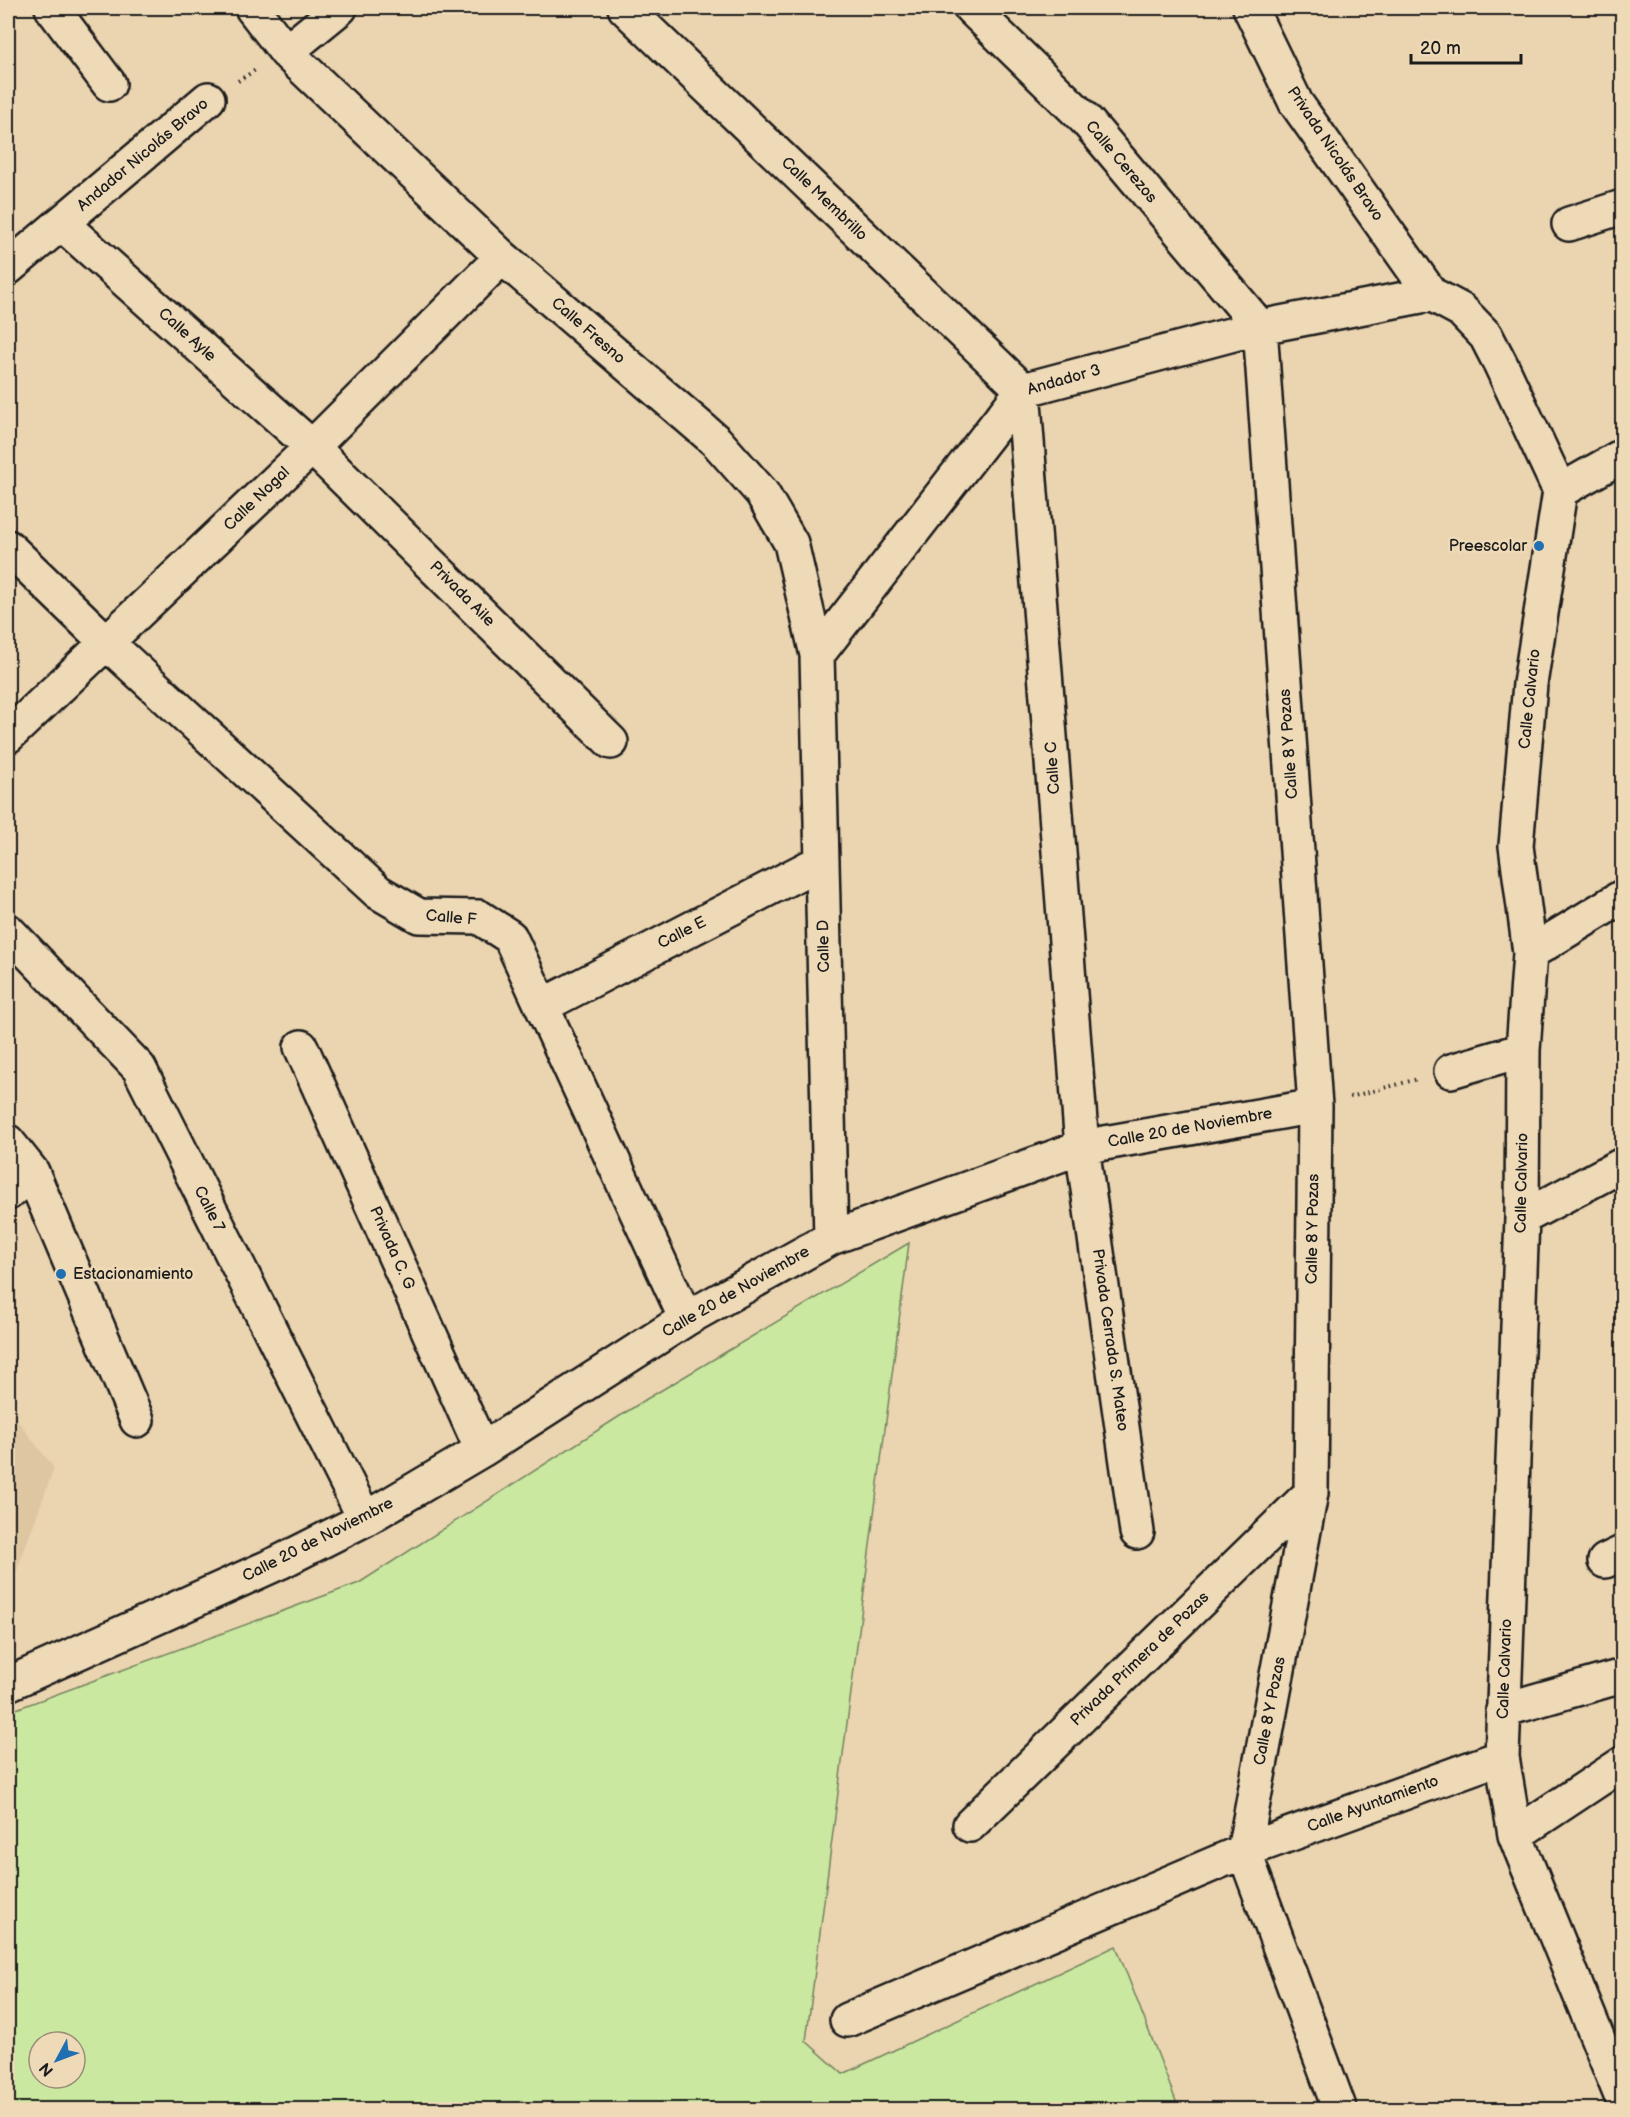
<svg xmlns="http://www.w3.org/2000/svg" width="1630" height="2117" font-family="'Balsamiq Sans',sans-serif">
<rect width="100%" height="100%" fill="#ebd4b0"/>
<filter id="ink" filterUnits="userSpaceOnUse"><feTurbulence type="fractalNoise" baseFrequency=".0167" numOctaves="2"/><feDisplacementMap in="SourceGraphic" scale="12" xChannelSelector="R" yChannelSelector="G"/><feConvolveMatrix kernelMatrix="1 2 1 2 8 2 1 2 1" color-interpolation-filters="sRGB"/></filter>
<g filter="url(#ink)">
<path fill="#dec6a0" d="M 8,1408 L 54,1468 L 8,1595 Z"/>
<path fill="#cae89f" stroke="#73825e" stroke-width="1.5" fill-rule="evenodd" d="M 909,1243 L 806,2041 L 843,2074 L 1116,1946 L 1179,2109 L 8,2109 L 8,1712 L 359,1583 L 645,1400 ZM 39,2042 L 75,2042 L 75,2078 L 39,2078 Z"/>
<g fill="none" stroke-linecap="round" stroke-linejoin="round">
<defs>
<path id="minor" d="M 52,8 L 109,84
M 252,8 L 286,52 L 502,257 L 716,441 L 762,493 L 791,543 L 817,655 L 831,1238
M 625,8 L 1023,390 L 1082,1147 L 1137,1532
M 971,8 L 1086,120 L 1260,327 L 1315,1106 L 1311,1493 L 1244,1851 L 1340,2110
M 1250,8 L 1296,103 L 1431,294 L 1461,310 L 1486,336 L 1501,365 L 1560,491 L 1530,684 L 1516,846 L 1530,953 L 1523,1050 L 1522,1218 L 1502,1757 L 1515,1835 L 1622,2098
M 286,52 L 340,8
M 61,223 L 312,447 L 611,742
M 1569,224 L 1622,207
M 8,268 L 208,99
M 1560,491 L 1622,456
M 8,547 L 106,642 L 378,892 L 419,916 L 479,917 L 510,937 L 686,1319
M 817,655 L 1023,390 L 1260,327 L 1431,294
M 8,736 L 312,447 L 502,257
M 8,931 L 139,1068 L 365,1519
M 1530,953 L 1622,897
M 542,1006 L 822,861
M 301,1047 L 482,1450
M 1451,1071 L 1523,1050
M 8,1142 L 32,1172 L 137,1420
M 8,1193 L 32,1172
M 1522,1218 L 1622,1165
M 1605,1561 L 1622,1553
M 8,1684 L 280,1562 L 365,1519 L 482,1450 L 686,1319 L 831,1238 L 1082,1147 L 1315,1106
M 1503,1710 L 1622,1676
M 970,1825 L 1311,1493
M 1515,1835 L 1622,1764
M 847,2020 L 1244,1851 L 1502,1757"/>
</defs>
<use href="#minor" stroke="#1c1c1c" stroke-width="38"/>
<path stroke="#1c1c1c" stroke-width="4" stroke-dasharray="1.5 4.5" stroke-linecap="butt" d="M 238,81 L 257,69
M 1350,1097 L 1418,1079"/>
<use href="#minor" stroke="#efdab8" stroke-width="33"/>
</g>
</g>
<g fill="#1f6fb2" stroke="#efdab8" stroke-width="2">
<circle cx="1539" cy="546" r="6"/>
<circle cx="61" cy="1274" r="6"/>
</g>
<g text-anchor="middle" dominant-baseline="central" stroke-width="5" stroke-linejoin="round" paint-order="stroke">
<g font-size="16" fill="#1c1c1c" stroke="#efdab8">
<text transform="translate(1335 154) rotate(56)">Privada Nicolás Bravo</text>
<text transform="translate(143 155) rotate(-40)">Andador Nicolás Bravo</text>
<text transform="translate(1121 162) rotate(50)">Calle Cerezos</text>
<text transform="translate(824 199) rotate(44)">Calle Membrillo</text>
<text transform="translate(588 331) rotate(41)">Calle Fresno</text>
<text transform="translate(187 335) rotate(42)">Calle Ayle</text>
<text transform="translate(1064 380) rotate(-16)">Andador 3</text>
<text transform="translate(257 499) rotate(-44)">Calle Nogal</text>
<text transform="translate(462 594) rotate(45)">Privada Aile</text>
<text transform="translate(1530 699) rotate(-84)">Calle Calvario</text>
<text transform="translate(1289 744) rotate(-94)">Calle 8 Y Pozas</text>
<text transform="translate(1053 768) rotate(-94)">Calle C</text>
<text transform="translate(451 918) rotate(5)">Calle F</text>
<text transform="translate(682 933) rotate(-27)">Calle E</text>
<text transform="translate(824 946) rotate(-91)">Calle D</text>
<text transform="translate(1190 1128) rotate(-10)">Calle 20 de Noviembre</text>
<text transform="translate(1522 1183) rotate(-89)">Calle Calvario</text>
<text transform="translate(209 1209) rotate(63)">Calle 7</text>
<text transform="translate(1313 1229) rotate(-89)">Calle 8 Y Pozas</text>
<text transform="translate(392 1248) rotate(66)">Privada C. G</text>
<text transform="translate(736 1292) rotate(-30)">Calle 20 de Noviembre</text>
<text transform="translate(1110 1340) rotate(82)">Privada Cerrada S. Mateo</text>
<text transform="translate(318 1540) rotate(-27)">Calle 20 de Noviembre</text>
<text transform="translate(1140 1659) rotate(-44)">Privada Primera de Pozas</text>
<text transform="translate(1505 1669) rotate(-88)">Calle Calvario</text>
<text transform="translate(1270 1711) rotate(-79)">Calle 8 Y Pozas</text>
<text transform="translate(1373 1804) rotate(-20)">Calle Ayuntamiento</text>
</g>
<g font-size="16" fill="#1c1c1c" stroke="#efdab8" text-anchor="end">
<text x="1527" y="546">Preescolar</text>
<text x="73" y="1274" text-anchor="start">Estacionamiento</text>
</g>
</g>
<rect width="1630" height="2117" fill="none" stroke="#efdab8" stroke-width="30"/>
<rect x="15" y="15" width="1600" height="2087" fill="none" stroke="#1c1c1c" stroke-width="2" filter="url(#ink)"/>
<g transform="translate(57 2060) rotate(229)"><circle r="28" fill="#efdab8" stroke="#9b8e7a" stroke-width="1.5"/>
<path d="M0-4.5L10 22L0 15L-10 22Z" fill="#1f6fb2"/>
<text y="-9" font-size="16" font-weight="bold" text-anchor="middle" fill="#1c1c1c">N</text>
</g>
<path d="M1411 54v9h110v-9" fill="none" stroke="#1c1c1c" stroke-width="3"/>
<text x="1420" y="54" font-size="18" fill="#1c1c1c" stroke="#efdab8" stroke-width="4.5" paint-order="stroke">20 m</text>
</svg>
